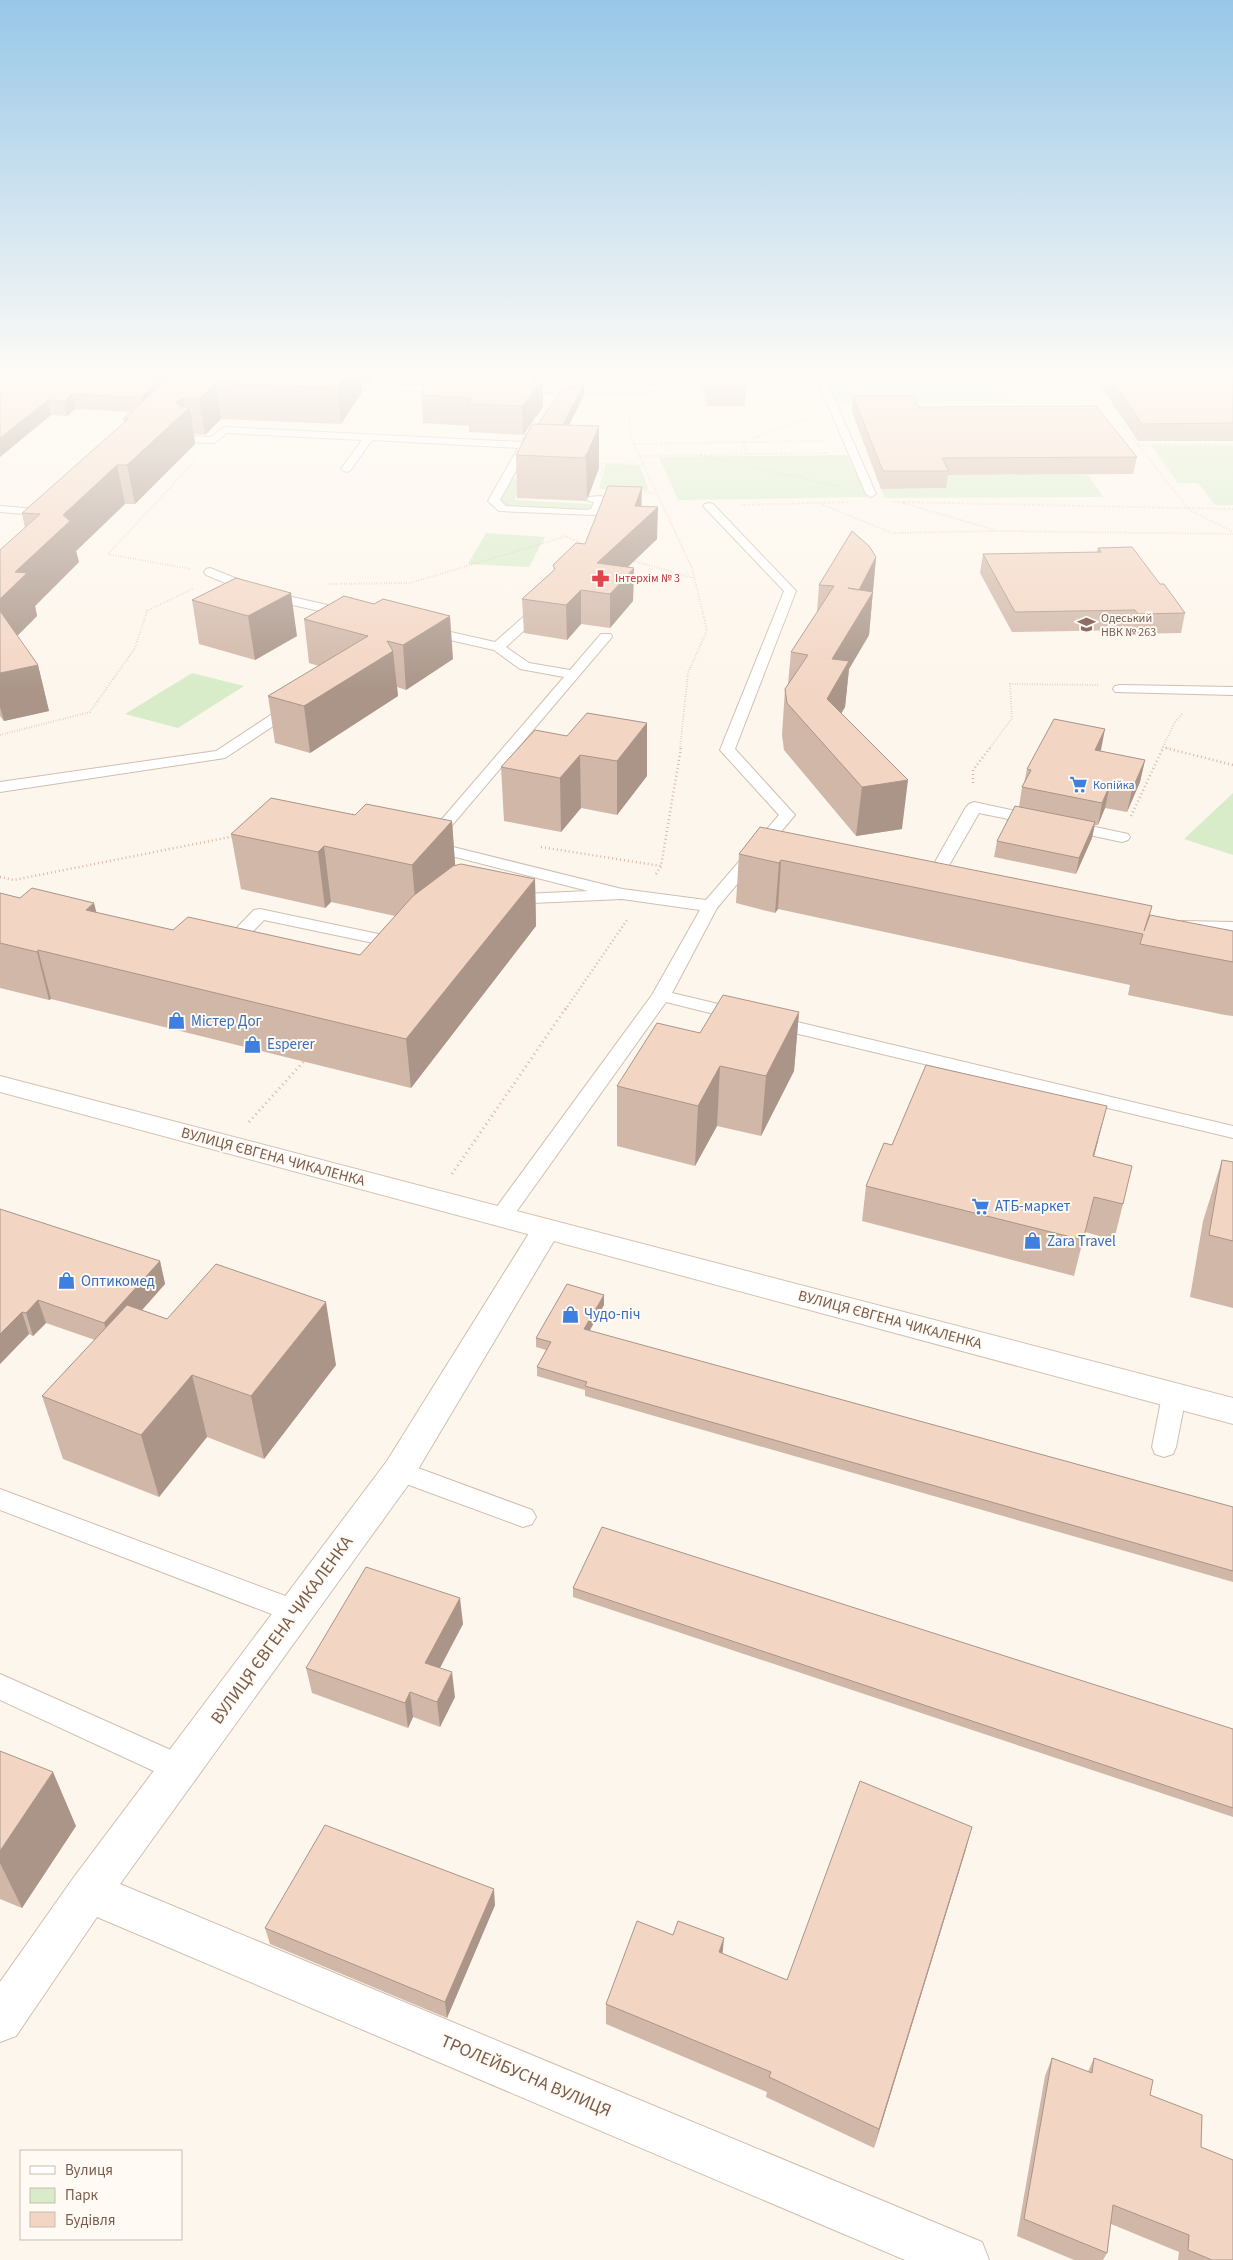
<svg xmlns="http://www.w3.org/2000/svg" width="1233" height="2260" font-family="'Source Sans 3',sans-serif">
<rect width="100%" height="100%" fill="#fdf6ec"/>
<path fill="#d8ecc9" d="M 994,376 L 1012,400 L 835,403 L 823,379 Z
M 1151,446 L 1233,446 L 1233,505 L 1215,505 L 1198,483 L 1178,483 Z
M 847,455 L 867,497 L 678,500 L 659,457 Z
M 606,464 L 640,466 L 649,491 L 599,489 Z
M 940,475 L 1088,475 L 1103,497 L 885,498 L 881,489 L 946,488 Z
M 510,478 L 524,479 L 515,500 L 591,504 L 589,511 L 508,508 L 499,500 Z
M 486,533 L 545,537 L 529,567 L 468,564 Z
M 192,673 L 244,686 L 178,728 L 125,714 Z
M 1233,793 L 1233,855 L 1184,839 Z"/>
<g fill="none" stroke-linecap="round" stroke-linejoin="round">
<defs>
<path id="service" d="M 664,375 L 674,375 L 674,377 L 948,375 L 943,378 L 826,380 L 876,494 L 871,497 L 866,494 L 817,380 L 673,383 L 671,386 L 642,393 L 515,392 L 510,389 L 515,386 L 642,387 L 664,382 Z
M 335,384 L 449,385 L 454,388 L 449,391 L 332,389 L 332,385 Z
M 224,427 L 522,442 L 526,434 L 530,433 L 535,436 L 500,500 L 506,506 L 586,510 L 591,509 L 594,502 L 589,501 L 587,499 L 589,497 L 601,496 L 607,499 L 599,514 L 595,515 L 499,511 L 488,501 L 518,448 L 372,440 L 350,471 L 346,472 L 341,469 L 362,440 L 227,433 L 214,443 L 189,442 L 184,439 L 189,436 L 211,437 Z
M 709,503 L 713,504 L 796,591 L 735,749 L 795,815 L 717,908 L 672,993 L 748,1011 L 751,1015 L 748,1019 L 742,1021 L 666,1002 L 509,1222 L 501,1224 L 493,1222 L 490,1217 L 493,1212 L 652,995 L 700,910 L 622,899 L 510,904 L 504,903 L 502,899 L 504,895 L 588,891 L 420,848 L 418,845 L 436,826 L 564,677 L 520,669 L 494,650 L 419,633 L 418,630 L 424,626 L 495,642 L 539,603 L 547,603 L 549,606 L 547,609 L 506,647 L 529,663 L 570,670 L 601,634 L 611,634 L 612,637 L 437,843 L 622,889 L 706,900 L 779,815 L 720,750 L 784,591 L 705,508 L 703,506 L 705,504 Z
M 0,506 L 49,510 L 55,513 L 49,516 L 0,512 Z
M 210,568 L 270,592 L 354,611 L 356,614 L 350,618 L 262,598 L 206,575 L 204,572 L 206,569 Z
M 1120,685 L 1233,687 L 1233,695 L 1115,692 L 1113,689 L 1115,686 Z
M 294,702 L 301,706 L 299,709 L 225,758 L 0,792 L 0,782 L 216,751 L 289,703 Z
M 974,802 L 1043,817 L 1045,820 L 1043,823 L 1037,825 L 979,813 L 940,881 L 928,881 L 926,878 L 966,807 L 969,804 Z
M 1067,821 L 1128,834 L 1130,837 L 1128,840 L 1122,842 L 1061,829 L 1059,826 L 1061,823 Z
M 260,909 L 402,939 L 408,940 L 411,944 L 408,948 L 402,949 L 264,920 L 232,953 L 220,953 L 217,949 L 220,945 L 254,910 Z
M 1183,921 L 1233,922 L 1233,932 L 1177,930 L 1174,926 L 1177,922 Z
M 772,1016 L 1233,1126 L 1233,1138 L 765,1026 L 763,1022 L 765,1018 Z
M 1174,1387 L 1182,1390 L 1186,1396 L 1176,1447 L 1173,1454 L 1164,1457 L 1155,1454 L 1152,1447 L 1162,1396 L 1166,1390 Z
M 399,1461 L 532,1510 L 536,1517 L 532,1524 L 523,1527 L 390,1478 L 387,1471 L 390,1464 Z
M 0,1489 L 304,1603 L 308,1611 L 304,1619 L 295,1623 L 0,1510 Z
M 0,1674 L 191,1759 L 196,1769 L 191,1779 L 181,1783 L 171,1779 L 0,1700 Z"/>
<path id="minor" d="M 546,1219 L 556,1222 L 561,1229 L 411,1481 L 120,1884 L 982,2242 L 989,2260 L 905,2260 L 97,1917 L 16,2036 L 0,2042 L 0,1982 L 74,1877 L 387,1461 L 536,1222 Z"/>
<path id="secondary" d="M 0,1076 L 1233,1398 L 1233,1424 L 0,1092 Z"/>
</defs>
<use href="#service" stroke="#d1beb0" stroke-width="2"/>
<use href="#minor" stroke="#d1beb0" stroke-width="2"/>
<use href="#secondary" stroke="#d6c0b0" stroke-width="2"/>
<path stroke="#d9b8a5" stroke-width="2" stroke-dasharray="0.5 2" stroke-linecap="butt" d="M 629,411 L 631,438 L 692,568 L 707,630 L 688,673 L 680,749
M 1108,423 L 1123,425 L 1188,509 L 1233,532
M 634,444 L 823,441
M 1138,445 L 1233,445
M 747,454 L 743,442 L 812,417
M 700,455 L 841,487
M 639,456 L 829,453
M 596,463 L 642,465
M 600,476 L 603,468
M 639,492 L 655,493
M 892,502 L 1233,509
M 903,503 L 995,530
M 821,504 L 892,533 L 998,531 L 1233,534
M 742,505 L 848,502
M 565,536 L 587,546
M 630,560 L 694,578
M 190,569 L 108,554 L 193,463
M 329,584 L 410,583 L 567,536
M 0,735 L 90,712 L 135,648 L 147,611 L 194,588
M 1163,747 L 1171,749
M 989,749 L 1012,718 L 1010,684 L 1098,685
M 1162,749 L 1175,722 L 1183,713"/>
<path stroke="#d9b8a5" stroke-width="2.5" stroke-dasharray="1 3" stroke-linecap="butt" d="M 1166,748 L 1233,765
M 973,783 L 973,770 L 990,748
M 344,814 L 357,815
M 1131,816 L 1163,748
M 541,847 L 661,866
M 656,874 L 661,866 L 681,748
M 0,877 L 14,880 L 235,836
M 565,1010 L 627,920"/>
<path stroke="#d9b8a5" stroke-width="3" stroke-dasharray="1 4" stroke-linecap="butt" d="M 249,1122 L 304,1061
M 452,1174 L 566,1008"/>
<use href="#service" fill="#fff" fill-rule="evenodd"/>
<use href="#minor" fill="#fff" fill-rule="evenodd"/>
<use href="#secondary" fill="#fff" fill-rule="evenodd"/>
</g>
<path fill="#d1b7a8" d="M 0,375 L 373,375 L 368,383 L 361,383 L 362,392 L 341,424 L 221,419 L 205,435 L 194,434 L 195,444 L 135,504 L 125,504 L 76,551 L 79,562 L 35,606 L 37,616 L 17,636 L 38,665 L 49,711 L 4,721 L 0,716 L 0,550 L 25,528 L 22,513 L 124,423 L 123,419 L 131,412 L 75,409 L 67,416 L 51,415 L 0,457 Z
M 426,375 L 539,375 L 543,407 L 523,435 L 469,432 L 469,426 L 423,423 L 421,395 Z
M 702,375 L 747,375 L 745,406 L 707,406 L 702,384 Z
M 1093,375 L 1233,375 L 1233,441 L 1138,441 Z
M 584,384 L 584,395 L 569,425 L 599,468 L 589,495 L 587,498 L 587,501 L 517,498 L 516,455 L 538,424 Z
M 853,396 L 918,407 L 1137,457 L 1133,474 L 948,475 L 946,488 L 881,489 L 852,412 Z
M 641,506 L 657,539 L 627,567 L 634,568 L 633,601 L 610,628 L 581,624 L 567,640 L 524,633 L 522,599 L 552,572 L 554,570 L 553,565 Z
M 1098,548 L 1160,584 L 1185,613 L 1181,633 L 1133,634 L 1130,630 L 1012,632 L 980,573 L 983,554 L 1097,552 Z
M 876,557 L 869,635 L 849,669 L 845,707 L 841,713 L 902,829 L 856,836 L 784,750 L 782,735 L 785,689 L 788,684 L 791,652 L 817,612 L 819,585 Z
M 236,578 L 297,636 L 255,660 L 199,644 L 192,600 Z
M 344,596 L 453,659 L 406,690 L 397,687 L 398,696 L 310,753 L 275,743 L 268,696 L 319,666 L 309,663 L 304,619 Z
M 647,723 L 647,776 L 617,815 L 581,808 L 561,832 L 504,821 L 501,767 L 567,736 Z
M 1100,751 L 1145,760 L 1140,782 L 1127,812 L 1105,808 L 1098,825 L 1095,825 L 1092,838 L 1076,874 L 994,857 L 997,841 L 1019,807 L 1022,787 L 1024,783 L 1027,769 Z
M 355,815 L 452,821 L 455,866 L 535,879 L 536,926 L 411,1088 L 51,999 L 49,1000 L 0,988 L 0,893 L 20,898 L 97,913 L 173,930 L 360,955 L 395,916 L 331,902 L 325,908 L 241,889 L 231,834 Z
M 739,854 L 1152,906 L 1148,921 L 1233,931 L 1233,1016 L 1225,1015 L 1128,995 L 1130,985 L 778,909 L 775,913 L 736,903 Z
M 799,1012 L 794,1071 L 761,1136 L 717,1126 L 695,1166 L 617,1146 L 617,1086 L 700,1033 Z
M 1098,1141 L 1094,1157 L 1123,1204 L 1114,1240 L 1085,1232 L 1074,1276 L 862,1221 L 866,1186 L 892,1145 Z
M 1222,1160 L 1233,1162 L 1233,1308 L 1190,1297 L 1203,1221 Z
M 0,1209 L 160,1261 L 165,1284 L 142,1310 L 167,1319 L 336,1365 L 264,1459 L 207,1437 L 159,1497 L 63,1459 L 42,1396 L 95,1340 L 46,1323 L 33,1336 L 29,1334 L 0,1364 Z
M 604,1295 L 604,1305 L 589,1331 L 1233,1507 L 1233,1582 L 585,1396 L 585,1390 L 537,1376 L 537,1367 L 546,1350 L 536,1347 L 536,1338 Z
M 573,1588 L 1233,1729 L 1233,1817 L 573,1597 Z
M 463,1624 L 439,1668 L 455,1697 L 440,1727 L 413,1717 L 408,1728 L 312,1693 L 306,1668 Z
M 0,1751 L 76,1826 L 22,1908 L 0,1899 Z
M 966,1849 L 874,2148 L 766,2097 L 767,2092 L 606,2024 L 606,2004 L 722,1954 L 787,1980 Z
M 495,1905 L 447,2018 L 270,1944 L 265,1928 Z
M 1052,2058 L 1088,2072 L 1094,2058 L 1150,2095 L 1201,2147 L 1233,2260 L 1178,2260 L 1179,2252 L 1111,2224 L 1107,2253 L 1103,2260 L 1074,2260 L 1017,2236 L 1045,2076 Z"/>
<path fill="#aa9588" d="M 346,375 L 360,375 L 362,392 L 341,424 L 337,388 Z
M 368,375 L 373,375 L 368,383 Z
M 536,375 L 539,375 L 540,384 L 543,380 L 543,407 L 523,435 L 522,406 Z
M 216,383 L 221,419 L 205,435 L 199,399 Z
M 584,384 L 584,395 L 563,437 L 563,425 Z
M 154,385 L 157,400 L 144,413 L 141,398 Z
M 72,394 L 75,409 L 67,416 L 64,401 Z
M 183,398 L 185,411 L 190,407 L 195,444 L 135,504 L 127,465 L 176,403 L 177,401 Z
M 48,400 L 51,415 L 0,457 L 0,438 Z
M 599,426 L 599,468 L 589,495 L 587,498 L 586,458 L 585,456 Z
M 117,465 L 125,504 L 76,551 L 79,562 L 35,606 L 37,616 L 6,647 L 0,624 L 0,599 L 15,572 L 63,515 Z
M 642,487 L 641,518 L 658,507 L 657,539 L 601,593 L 597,563 L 635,506 Z
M 876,557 L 869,635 L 849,669 L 845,707 L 823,745 L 827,699 L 832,659 L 859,590 Z
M 634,568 L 633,601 L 610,628 L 610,594 Z
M 581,590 L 581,624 L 567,640 L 566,605 Z
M 291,593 L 297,636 L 255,660 L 248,616 Z
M 450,616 L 453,659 L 406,690 L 403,645 Z
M 393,651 L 398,696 L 310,753 L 304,706 Z
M 38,665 L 49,711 L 4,721 L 0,707 L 0,673 Z
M 647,723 L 647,776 L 617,815 L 617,761 Z
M 1105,729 L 1101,750 L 1090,772 L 1095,750 Z
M 580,755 L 581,808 L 561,832 L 560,778 Z
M 1145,760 L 1140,782 L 1127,812 L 1132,790 Z
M 908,780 L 902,829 L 856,836 L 862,787 Z
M 1110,785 L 1105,808 L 1098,825 L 1102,803 Z
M 452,821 L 456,877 L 417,921 L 412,865 Z
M 1095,822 L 1092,838 L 1076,874 L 1079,858 Z
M 324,846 L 331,902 L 325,908 L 318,852 Z
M 781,860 L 778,909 L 775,913 L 779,863 Z
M 535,879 L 536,926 L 411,1088 L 406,1039 Z
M 94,903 L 106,950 L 86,910 Z
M 38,950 L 51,999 L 49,1000 L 37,952 Z
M 799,1012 L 794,1071 L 761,1136 L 766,1076 Z
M 720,1066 L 717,1126 L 695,1166 L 698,1106 Z
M 1107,1106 L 1098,1141 L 1084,1192 L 1093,1156 Z
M 160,1261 L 165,1284 L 111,1345 L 104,1323 Z
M 604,1295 L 604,1305 L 585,1339 L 584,1329 Z
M 38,1300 L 46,1323 L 33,1336 L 26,1313 Z
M 326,1302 L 336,1365 L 264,1459 L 251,1396 Z
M 22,1312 L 29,1334 L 0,1364 L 0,1334 Z
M 192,1375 L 207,1437 L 159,1497 L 141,1435 Z
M 460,1598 L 463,1624 L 429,1689 L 425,1663 Z
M 452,1672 L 455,1697 L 440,1727 L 437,1702 Z
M 410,1692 L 413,1717 L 408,1728 L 405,1703 Z
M 53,1772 L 76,1826 L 22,1908 L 0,1863 L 0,1851 Z
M 972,1827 L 966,1849 L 874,2148 L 879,2129 Z
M 494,1889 L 495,1905 L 447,2018 L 445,2002 Z
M 724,1938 L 722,1960 L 719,1952 Z"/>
<path fill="#f3d5c3" stroke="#aa9588" d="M 0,375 L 156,375 L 153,377 L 154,385 L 141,398 L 72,394 L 64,401 L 48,400 L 0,438 Z
M 156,375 L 346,375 L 337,388 L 216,383 L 199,399 L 183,398 L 177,401 L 176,403 L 182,407 L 190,407 L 127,465 L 117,465 L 63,515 L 70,521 L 15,572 L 27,573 L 0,599 L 0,550 L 40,514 L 22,513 L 128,419 L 123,419 L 171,377 L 153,377 Z
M 426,375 L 536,375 L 533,382 L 543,380 L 522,406 L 468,404 L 472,398 L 421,395 Z
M 1108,375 L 1233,375 L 1233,423 L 1142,424 Z
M 584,384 L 563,425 L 538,424 L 561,391 Z
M 853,396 L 913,396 L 918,407 L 1096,406 L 1137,457 L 942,458 L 949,471 L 883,471 Z
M 532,424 L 599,426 L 588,452 L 585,456 L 586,458 L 516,455 Z
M 608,486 L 642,487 L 635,506 L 658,507 L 597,563 L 634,568 L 610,594 L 581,590 L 566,605 L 522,599 L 552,572 L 555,569 L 553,565 L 576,543 L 585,544 Z
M 852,531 L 869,546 L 876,557 L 859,590 L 848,588 L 873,592 L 832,659 L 849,661 L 827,699 L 908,780 L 862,787 L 787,703 L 785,689 L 808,655 L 791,652 L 834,586 L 819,585 Z
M 1132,547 L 1160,584 L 1164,584 L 1185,613 L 1138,614 L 1135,610 L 1015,612 L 983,554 L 1101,552 L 1098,548 Z
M 236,578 L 291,593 L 248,616 L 192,600 Z
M 344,596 L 374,604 L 383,599 L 450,616 L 403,645 L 387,641 L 393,651 L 304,706 L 268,696 L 368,636 L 304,619 Z
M 0,611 L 38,665 L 0,673 Z
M 587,713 L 647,723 L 617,761 L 580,755 L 560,778 L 501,767 L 535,730 L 567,736 Z
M 1054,719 L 1105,729 L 1095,750 L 1145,760 L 1132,790 L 1110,785 L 1102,803 L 1022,787 L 1031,770 L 1027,769 Z
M 271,798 L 355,815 L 366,804 L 452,821 L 412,865 L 324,846 L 318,852 L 231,834 Z
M 1015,806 L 1095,822 L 1079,858 L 997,841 Z
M 760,827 L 1152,906 L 1144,931 L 1150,915 L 1233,931 L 1233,962 L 1140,944 L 1143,934 L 781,860 L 779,863 L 739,854 Z
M 461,864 L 535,879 L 406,1039 L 38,950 L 37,952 L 0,943 L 0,893 L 20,898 L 32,888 L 94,903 L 86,910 L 173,930 L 188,917 L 360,955 L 413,896 L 453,866 Z
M 723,995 L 799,1012 L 766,1076 L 720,1066 L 698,1106 L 617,1086 L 657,1023 L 700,1033 Z
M 926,1065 L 1107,1106 L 1093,1156 L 1132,1166 L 1123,1204 L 1094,1197 L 1083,1240 L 866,1186 L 884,1143 L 892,1145 Z
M 1222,1160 L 1233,1162 L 1233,1241 L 1209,1235 Z
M 0,1209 L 160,1261 L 104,1323 L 38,1300 L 26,1313 L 22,1312 L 0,1334 Z
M 216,1264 L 326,1302 L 251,1396 L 192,1375 L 141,1435 L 42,1396 L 127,1305 L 167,1319 Z
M 567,1284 L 604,1295 L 584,1329 L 1233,1507 L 1233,1571 L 585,1386 L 587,1382 L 537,1367 L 551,1342 L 536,1338 Z
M 602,1527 L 1233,1729 L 1233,1808 L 573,1588 Z
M 366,1567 L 460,1598 L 425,1663 L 452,1672 L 437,1702 L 410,1692 L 405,1703 L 306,1668 Z
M 0,1751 L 53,1772 L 0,1851 Z
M 860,1781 L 972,1827 L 879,2129 L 769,2077 L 771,2072 L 606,2004 L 637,1921 L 673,1935 L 678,1921 L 724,1938 L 719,1952 L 787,1980 Z
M 325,1825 L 494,1889 L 445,2002 L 265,1928 Z
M 1052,2058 L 1092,2073 L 1094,2058 L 1153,2080 L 1150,2095 L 1202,2115 L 1201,2147 L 1233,2160 L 1233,2260 L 1212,2260 L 1188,2250 L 1189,2235 L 1113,2205 L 1107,2253 L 1024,2219 Z"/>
<linearGradient id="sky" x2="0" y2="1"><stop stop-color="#97c7e8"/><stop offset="0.54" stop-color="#fefbf6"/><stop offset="1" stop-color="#fefbf6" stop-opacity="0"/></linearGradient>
<rect width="1233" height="692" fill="url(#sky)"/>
<defs>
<symbol id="pharmacy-bare" viewBox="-9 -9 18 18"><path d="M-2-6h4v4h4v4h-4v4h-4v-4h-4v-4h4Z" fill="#e0444e" stroke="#fffaf3" stroke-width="2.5" paint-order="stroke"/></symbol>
<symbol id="school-bare" viewBox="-9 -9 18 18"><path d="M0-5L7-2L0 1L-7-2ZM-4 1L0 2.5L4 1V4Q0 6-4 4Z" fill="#8d6e63" stroke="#fffaf3" stroke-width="2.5" paint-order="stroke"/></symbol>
<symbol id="supermarket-bare" viewBox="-9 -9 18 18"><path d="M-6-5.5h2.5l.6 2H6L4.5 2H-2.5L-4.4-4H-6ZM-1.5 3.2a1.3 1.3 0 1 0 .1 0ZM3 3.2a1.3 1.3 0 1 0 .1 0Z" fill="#3f7fe0" stroke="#fffaf3" stroke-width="2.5" paint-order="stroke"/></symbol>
<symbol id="shop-bare" viewBox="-9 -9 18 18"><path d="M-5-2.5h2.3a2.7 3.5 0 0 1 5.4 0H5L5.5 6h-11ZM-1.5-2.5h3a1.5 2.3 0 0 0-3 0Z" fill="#3f7fe0" stroke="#fffaf3" stroke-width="2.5" paint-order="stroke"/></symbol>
</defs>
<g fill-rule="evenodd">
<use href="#pharmacy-bare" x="588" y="566" width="25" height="25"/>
<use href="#school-bare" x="1074" y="612" width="25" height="25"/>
<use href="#supermarket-bare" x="1066" y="772" width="25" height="25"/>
<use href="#shop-bare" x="164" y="1008" width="25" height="25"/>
<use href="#shop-bare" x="240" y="1032" width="25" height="25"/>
<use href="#supermarket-bare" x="968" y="1194" width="25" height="25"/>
<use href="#shop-bare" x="1020" y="1228" width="25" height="25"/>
<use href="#shop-bare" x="54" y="1268" width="25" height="25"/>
<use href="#shop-bare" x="558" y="1302" width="25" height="25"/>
</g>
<g text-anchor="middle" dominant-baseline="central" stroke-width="4" stroke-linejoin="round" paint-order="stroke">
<g font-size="12" fill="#be3a42" stroke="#fffaf3" text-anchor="start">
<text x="615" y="578">Інтерхім № 3</text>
</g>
<g font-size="12" fill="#785e54" stroke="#fffaf3" text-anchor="start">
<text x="1101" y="618">Одеський<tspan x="1101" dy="14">НВК № 263</tspan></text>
</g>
<g font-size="12" fill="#366cbe" stroke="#fffaf3" text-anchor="start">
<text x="1093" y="785">Копійка</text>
</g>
<g font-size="15" fill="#366cbe" stroke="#fffaf3" text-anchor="start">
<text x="191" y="1021">Містер Дог</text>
<text x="267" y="1044">Esperer</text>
<text x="995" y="1206">АТБ-маркет</text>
<text x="1047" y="1241">Zara Travel</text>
<text x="81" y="1281">Оптикомед</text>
<text x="584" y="1314">Чудо-піч</text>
</g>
<g font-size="15" fill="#7a5c4d" stroke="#fffaf3">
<text transform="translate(273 1157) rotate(15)">ВУЛИЦЯ ЄВГЕНА ЧИКАЛЕНКА</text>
<text transform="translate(890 1320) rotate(15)">ВУЛИЦЯ ЄВГЕНА ЧИКАЛЕНКА</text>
</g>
<g font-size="18" fill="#7a5c4d" stroke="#fffaf3">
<text transform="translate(282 1630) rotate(-54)">ВУЛИЦЯ ЄВГЕНА ЧИКАЛЕНКА</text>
<text transform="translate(526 2076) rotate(23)">ТРОЛЕЙБУСНА ВУЛИЦЯ</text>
</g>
</g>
<rect x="20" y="2150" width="162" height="90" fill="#fffaf3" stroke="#cabbb1"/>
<rect x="30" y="2166" width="25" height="8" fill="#ffffff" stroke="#cabbb1"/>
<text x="65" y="2175" font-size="15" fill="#7a5c4d">Вулиця</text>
<rect x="30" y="2188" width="25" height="15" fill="#d8ecc9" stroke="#cabbb1"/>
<text x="65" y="2200" font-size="15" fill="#7a5c4d">Парк</text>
<rect x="30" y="2212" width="25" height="15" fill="#f3d5c3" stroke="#cabbb1"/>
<text x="65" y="2225" font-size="15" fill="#7a5c4d">Будівля</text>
</svg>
